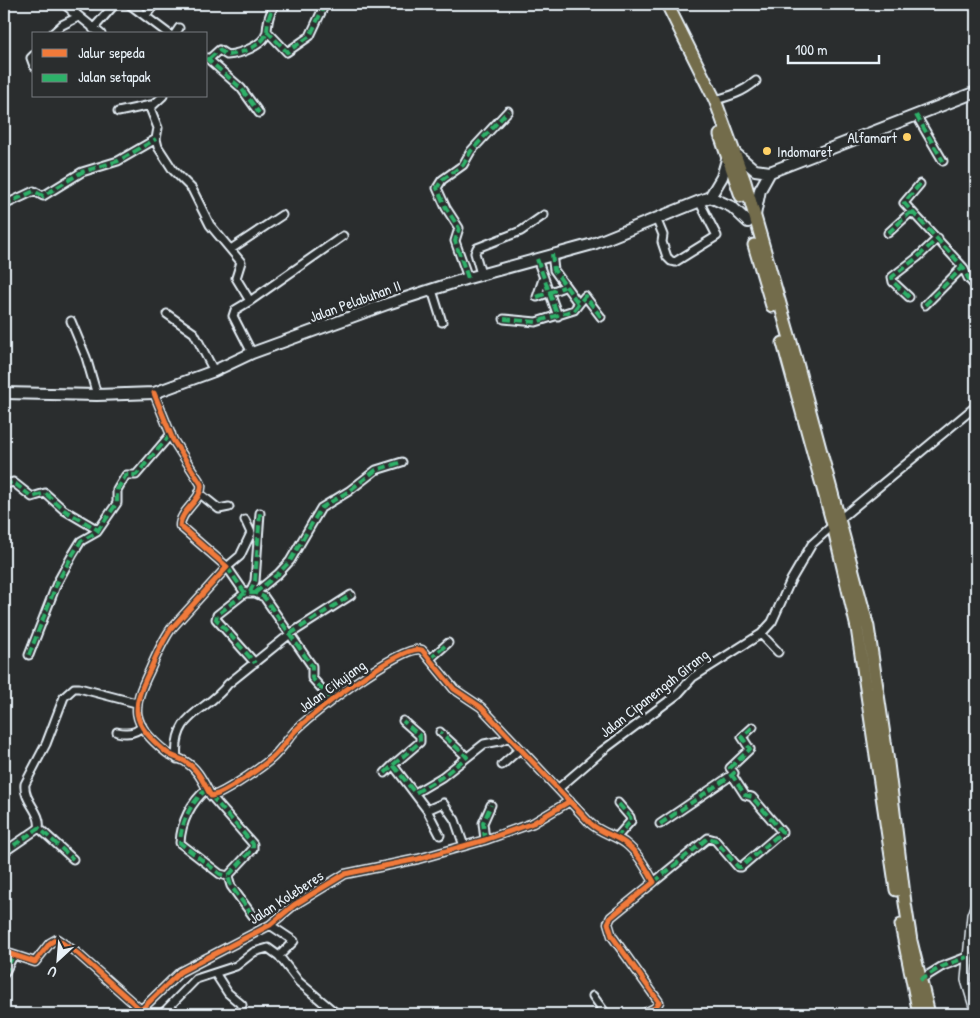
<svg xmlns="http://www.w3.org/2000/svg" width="980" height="1018" font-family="'Patrick Hand',sans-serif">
<rect width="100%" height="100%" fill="#2a2d2e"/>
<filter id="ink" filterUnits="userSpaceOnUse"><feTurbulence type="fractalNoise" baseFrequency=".02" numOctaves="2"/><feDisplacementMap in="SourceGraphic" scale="10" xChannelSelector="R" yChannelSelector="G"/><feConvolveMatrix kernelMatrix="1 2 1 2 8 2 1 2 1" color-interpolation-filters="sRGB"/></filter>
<g filter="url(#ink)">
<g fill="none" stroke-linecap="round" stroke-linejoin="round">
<defs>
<path id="minor" d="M 64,4 L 101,34
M 129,4 L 169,34
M 72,12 L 80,4
M 145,16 L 155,4
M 93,29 L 115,4
M 267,31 L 287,52 L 310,36 L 325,4
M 52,34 L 62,25 L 78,17
M 175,34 L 179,28
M 34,55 L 31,58 L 34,66
M 207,58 L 241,88 L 259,113
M 209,59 L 219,50 L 227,55 C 239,54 265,46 267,31 C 268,20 269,14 275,4
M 163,96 L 150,108 L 158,128 L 156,139 L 158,147 L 173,170 L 192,189 L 210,225 L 241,262 L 236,278 L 250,301 L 235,310 L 233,316 L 252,353
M 715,100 C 731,96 743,92 756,81
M 118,112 L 151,105
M 916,115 L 943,161
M 920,184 L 904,203 L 963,267 L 968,278 L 976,287
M 4,205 L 34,191 L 43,196 L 82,172 L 118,161 L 156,139
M 656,218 L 663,235 L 662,242 L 667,257 L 671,261 L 675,262 L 717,236 L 699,201
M 888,233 L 911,212
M 231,249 L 282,215
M 552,254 L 554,270 L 578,303
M 537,259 L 558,316
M 481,274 L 475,253 L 477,248 L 521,231 L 544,215
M 468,278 L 455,241 L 459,228 L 446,208 L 437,188 L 442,180 L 463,165 L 471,151 L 508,111
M 432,290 L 442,322
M 537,297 L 564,287
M 537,297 L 543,279
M 909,297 L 893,282 L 892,277 L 918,257 L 938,238
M 250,301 L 343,236
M 925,305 L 963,267
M 167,314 L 194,333 L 214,371
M 504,319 L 536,322 L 574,310 L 585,296 L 601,317
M 71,321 L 86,357 L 97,395
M 154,393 L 173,440 L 201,484 C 204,499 180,510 180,526 L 227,567 L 171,629 C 162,642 156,656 150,670 C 131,709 130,722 166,752 C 172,757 180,758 186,762 C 199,770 204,784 211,796 L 218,794 C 231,788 266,765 275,755 C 282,748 288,739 295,731 C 310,715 404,642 422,650 L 454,689 L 481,707 L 590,823 C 601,833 614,835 625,843 C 638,853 646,868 654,882 L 611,917 L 608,923 L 612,936 L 659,1002 L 655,1008 L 643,1014
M 4,485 L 13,482 L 32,497 L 45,493 L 64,510 L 98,530
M 199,493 L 219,509 L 229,507
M 840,519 L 976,406
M 245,520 L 251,533 L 240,556 L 227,567 L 245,593 L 255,593 L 264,597 L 312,666 L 312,678 L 332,700
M 250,592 L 255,581 L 260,513
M 245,593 L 217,615 L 216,619 L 255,663
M 255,593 L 278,574 L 290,561 L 321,508 L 349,491 L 376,470 L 402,462
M 761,634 L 778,652
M 29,655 L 57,583 L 73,554 L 81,541 L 97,532 L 117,503 L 117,490 L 126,475 L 136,475 L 171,434
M 430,659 L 448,643
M 117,732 C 126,734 136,734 142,726
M 440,732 L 467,757
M 177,759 C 172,712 207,713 228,684 L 290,634 L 351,595
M 393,765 L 420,742 L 420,736 L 403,721
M 502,765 L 520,749
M 385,773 L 393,765 L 427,810 L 443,803 L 455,820 L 464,846
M 559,788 L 602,751 L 678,694 L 693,677 L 761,634 L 772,622 L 791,580 L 812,544 L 833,525
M 207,789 C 191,802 181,822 180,843 L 220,874 L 228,876
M 415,793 L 442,777 L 484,744 L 500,741 L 509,737
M 211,796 L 253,844 L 253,849 L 228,876 L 231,886 L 253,916
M 427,810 L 440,835
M 660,824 L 732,775 L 734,773 L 730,768 L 750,749 L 742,737 L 753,727
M 616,838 L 631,821 L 630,817 L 618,803
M 485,840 L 483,823 L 491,805
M 4,852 L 39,828
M 73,859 L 39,828 C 42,812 23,801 25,784 L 46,744 L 64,697 L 74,688 L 79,688 L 136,703
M 654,882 L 708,838 L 715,840 L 738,867 L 741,867 L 782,832 L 752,797 L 745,795 L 732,775
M 270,925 L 294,941 L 279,956
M 4,952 L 35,962 L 50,943 L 57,939 L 77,953 L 141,1010 L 180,972 L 270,925 L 294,905 L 345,874 L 418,859 L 485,840 L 533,823 L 570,801
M 215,973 L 228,993 L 242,1005
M 4,974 L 13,956
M 920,980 L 941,967 L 967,957
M 593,996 L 606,1014
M 162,1014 L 196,979 L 236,966 L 254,952 L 268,948 L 279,956 L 299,982 L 337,1014"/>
<path id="tertiary" d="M 976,904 L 972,915 L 966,980 L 976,1013"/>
<path id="secondary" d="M 735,153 L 755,170 L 770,172 L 976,92
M 710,197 L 732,207 L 748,222
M 710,197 L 722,177 L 728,156
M 755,215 L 760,190 L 770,172
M 4,393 L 97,395 L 154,393 L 214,371 L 252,353 L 387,304 L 465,279 L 593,244 L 710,197"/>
<path id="primary" d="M 667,4 L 715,100 L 745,182 L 797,363 L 868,627 L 887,755 L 905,903 L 911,941 L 929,1014
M 720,135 L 741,196
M 754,245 L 772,306
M 783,343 L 833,525 L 857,628 L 896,890
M 901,925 L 919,1014"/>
</defs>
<use href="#minor" stroke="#e8f1f8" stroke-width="11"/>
<use href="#tertiary" stroke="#e8f1f8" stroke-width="12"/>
<use href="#secondary" stroke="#e8f1f8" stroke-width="14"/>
<use href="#primary" stroke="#e8f1f8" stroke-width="15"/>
<use href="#minor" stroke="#2a2d2e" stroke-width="7"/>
<use href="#tertiary" stroke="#2a2d2e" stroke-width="9"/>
<use href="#secondary" stroke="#2a2d2e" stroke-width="10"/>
<use href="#primary" stroke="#736c4b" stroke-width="11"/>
<path stroke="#2db169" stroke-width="4" stroke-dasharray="8 4" stroke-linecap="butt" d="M 267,31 L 287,52 L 310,36 L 325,4
M 206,58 L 241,88 L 259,113
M 209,59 L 219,50 L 227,55 C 239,54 265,46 267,31 C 268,20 269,14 275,4
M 916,115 L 943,161
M 920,184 L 904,203 L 963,267 L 968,278 L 976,287
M 4,205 L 34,191 L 43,196 L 82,172 L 118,161 L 156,139
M 888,233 L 911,212
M 552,254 L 554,270 L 578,303
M 537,259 L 558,316
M 468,278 L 455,241 L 459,228 L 446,208 L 437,188 L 442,180 L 463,165 L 471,151 L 508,111
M 537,297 L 564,287
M 909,297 L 893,282 L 892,277 L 918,257 L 938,238
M 925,305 L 963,267
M 504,319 L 536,322 L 574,310 L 585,296 L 601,317
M 4,485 L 13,482 L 32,497 L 45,493 L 64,510 L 98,530
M 227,567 L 245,593 L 255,593 L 264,597 L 312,666 L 312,678 L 332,700
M 250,592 L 255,581 L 260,513
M 245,593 L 217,615 L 216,619 L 255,663
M 255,593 L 278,574 L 290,561 L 321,508 L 349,491 L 376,470 L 402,462
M 290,634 L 351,595
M 29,655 L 57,583 L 73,554 L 81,541 L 97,532 L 117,503 L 117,490 L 126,475 L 136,475 L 171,434
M 430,659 L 448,643
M 393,765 L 420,742 L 420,736 L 403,721
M 385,773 L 393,765 L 415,793 L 442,777 L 467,757 L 440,732
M 207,789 C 191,802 181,822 180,843 L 220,874 L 228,876
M 211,796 L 253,844 L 253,849 L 228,876 L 231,886 L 253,916
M 660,824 L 732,775 L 734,773 L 730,768 L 750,749 L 742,737 L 753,727
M 616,838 L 631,821 L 630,817 L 618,803
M 485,840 L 483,823 L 491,805
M 4,852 L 39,828 L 73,859
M 654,882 L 708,838 L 715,840 L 738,867 L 741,867 L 782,832 L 752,797 L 745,795 L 732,775
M 4,974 L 13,956
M 920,980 L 941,967 L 967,957"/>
<defs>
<path id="cycleway" d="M 154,393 L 173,440 L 201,484 C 204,499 180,510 180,526 L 227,567 L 171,629 C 162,642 156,656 150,670 C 131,709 130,722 166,752 C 172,757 180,758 186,762 C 199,770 204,784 211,796 L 218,794 C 231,788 266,765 275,755 C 282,748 288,739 295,731 C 310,715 404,642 422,650 L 454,689 L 481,707 L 590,823 C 601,833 614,835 625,843 C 638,853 646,868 654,882 L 611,917 L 608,923 L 612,936 L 659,1002 L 655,1008 L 643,1014
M 4,952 L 35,962 L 50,943 L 57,939 L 77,953 L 141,1010 L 180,972 L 270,925 L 294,905 L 345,874 L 418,859 L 485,840 L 533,823 L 570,801"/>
</defs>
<use href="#cycleway" stroke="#2a2d2e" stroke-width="8"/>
<use href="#cycleway" stroke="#f17a3a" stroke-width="5"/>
</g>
</g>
<g fill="#ffd166" stroke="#2a2d2e" stroke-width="2">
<circle cx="907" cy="137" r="5"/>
<circle cx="767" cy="151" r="5"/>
</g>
<g text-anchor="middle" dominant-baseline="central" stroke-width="5" stroke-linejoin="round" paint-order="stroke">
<g font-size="15" fill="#e8f1f8" stroke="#2a2d2e" text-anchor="end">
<text x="897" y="137">Alfamart</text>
<text x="777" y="151" text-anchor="start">Indomaret</text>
</g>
<g font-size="15" fill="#e8f1f8" stroke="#2a2d2e">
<text transform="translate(355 301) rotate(-20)">Jalan Pelabuhan II</text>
<text transform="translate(332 686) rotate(-36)">Jalan Cikujang</text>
<text transform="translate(654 693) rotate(-38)">Jalan Cipanengah Girang</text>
<text transform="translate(286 897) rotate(-33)">Jalan Koleberes</text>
</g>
</g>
<rect width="980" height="1018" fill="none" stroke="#2a2d2e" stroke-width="20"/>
<rect x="10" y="10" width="960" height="998" fill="none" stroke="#e8f1f8" stroke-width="2" filter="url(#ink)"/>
<rect x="32" y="32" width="175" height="65" fill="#2a2d2e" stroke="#767b7f"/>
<rect x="42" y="49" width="25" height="8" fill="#f17a3a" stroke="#767b7f"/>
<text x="78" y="58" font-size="15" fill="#e8f1f8">Jalur sepeda</text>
<rect x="42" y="74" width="25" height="8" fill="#2db169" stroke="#767b7f"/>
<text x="78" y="82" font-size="15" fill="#e8f1f8">Jalan setapak</text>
<g transform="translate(58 960) rotate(206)" stroke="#2a2d2e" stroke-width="4" paint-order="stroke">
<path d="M0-4L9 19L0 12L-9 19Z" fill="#e8f1f8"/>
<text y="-8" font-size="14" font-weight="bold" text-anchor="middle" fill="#e8f1f8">U</text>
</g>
<path d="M788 55v8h91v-8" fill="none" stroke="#e8f1f8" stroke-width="2.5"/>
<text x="795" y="55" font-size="15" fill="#e8f1f8" stroke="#2a2d2e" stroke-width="4" paint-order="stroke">100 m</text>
</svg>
